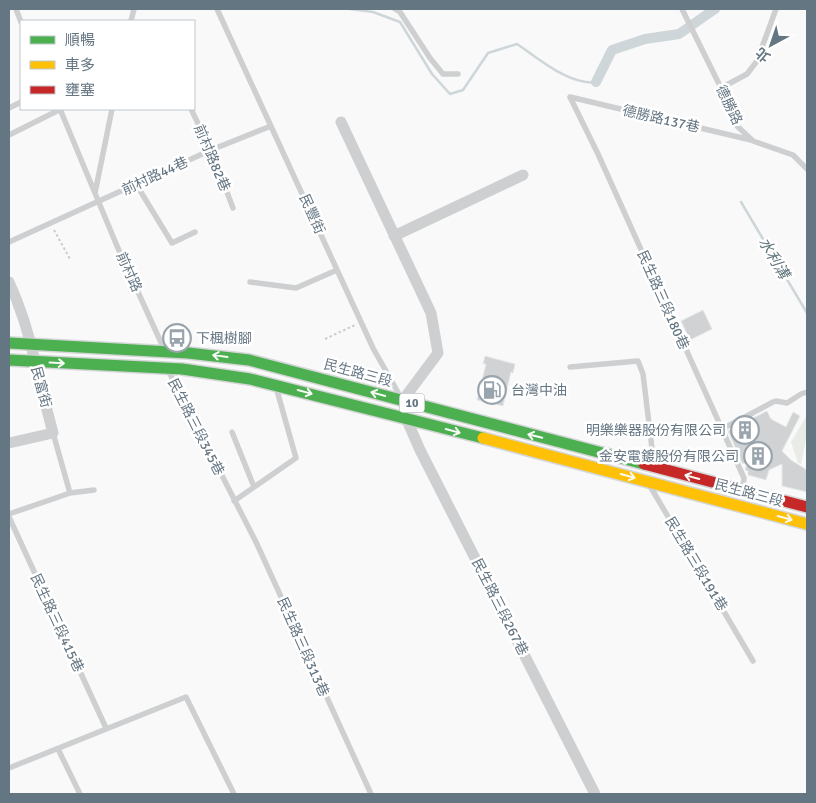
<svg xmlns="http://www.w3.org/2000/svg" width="816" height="803" font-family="Signika,'Noto Sans TC',sans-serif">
<rect width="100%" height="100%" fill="#f9f9f9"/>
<path fill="#e8ebe6" d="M 807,415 L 807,435 L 801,464 L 798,463 L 791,442 Z"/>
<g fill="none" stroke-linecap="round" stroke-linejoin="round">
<path stroke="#ced6d9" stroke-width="2.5" d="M 350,9 L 373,12 L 400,22 L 432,74 L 450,94 L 463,90 L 488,53 L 517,44 C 538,58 570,86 596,82
M 741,202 L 807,313"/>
<path stroke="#ced6d9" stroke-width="10" d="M 596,82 L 612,50 L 645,39 L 679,34 L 715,9"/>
</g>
<path fill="#d0d2d3" stroke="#e8e8e8" d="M 703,310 L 712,329 L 690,340 L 681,321 Z
M 485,356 L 515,364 L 513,373 L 511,372 L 503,406 L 477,400 L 486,364 L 483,364 Z
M 767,411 L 771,419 L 786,427 L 793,412 L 800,416 L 782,451 L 791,460 L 807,470 L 807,492 L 782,486 L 782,464 L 769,470 L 766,480 L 748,475 L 748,471 L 745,470 L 747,464 L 742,463 L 728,431 Z"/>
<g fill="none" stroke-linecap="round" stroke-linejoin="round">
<defs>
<path id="fast" d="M 9,343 L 188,353 L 249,360 L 644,464
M 9,360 L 182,369 L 250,379 L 483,438"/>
<path id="slow" d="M 483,438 L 807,524"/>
<path id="jam" d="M 644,464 L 807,507"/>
</defs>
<use href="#fast" stroke="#d5d6d7" stroke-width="14"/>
<use href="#slow" stroke="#d5d6d7" stroke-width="14"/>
<use href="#jam" stroke="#d5d6d7" stroke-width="14"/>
<path stroke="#cbcccd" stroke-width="2" stroke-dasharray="2.5 2.5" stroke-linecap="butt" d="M 54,230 L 70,259
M 325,339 L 355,325"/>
<path stroke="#cecfd0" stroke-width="5.5" d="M 16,9 L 21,22
M 217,9 L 373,348 L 400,396
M 395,9 L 400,12 L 430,58 L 443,74 L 458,74
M 682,9 L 721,88 L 736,125 L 753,141 L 793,155 L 807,169
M 131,21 L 134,9
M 721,88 L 747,74 L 757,61 L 776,9
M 570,97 L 598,154 L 744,478 L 743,487
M 570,97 L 751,140
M 9,108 L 21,102
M 60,109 L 117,246 L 164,349
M 191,109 L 211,150 L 233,208
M 9,135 L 61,109
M 136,184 L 172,243 L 195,232
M 95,193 L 112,109
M 9,242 L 211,150 L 271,126
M 250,282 L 296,288 L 337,270
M 570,367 L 638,361 L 643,374 L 654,465
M 169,372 L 256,542 L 371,794
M 722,429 L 773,402 L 776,401 L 787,403 L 801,394 L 807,392
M 232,432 L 254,487
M 53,433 L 70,493
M 650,486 L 753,661
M 234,501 L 296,458 L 276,387
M 9,514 L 70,493 L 94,490
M 9,517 L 106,728
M 58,749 L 80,794
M 9,768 L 186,697 L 234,794"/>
<path stroke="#cecfd0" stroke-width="11" d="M 341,122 L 431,313 L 438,353 L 403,400
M 394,236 L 523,175
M 9,282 C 21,308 29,334 35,362 C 40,386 47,409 53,433 L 9,443
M 406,418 L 420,450 L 595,794"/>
<use href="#fast" stroke="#4caf50" stroke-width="11"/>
<use href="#slow" stroke="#ffc107" stroke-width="11"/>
<use href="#jam" stroke="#c62828" stroke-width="11"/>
</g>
<defs><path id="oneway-shaft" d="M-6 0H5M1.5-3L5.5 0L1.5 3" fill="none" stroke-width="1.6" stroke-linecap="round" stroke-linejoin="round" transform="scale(1.25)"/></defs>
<g stroke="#f6fbf6">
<use href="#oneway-shaft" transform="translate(220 356) rotate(-172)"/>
<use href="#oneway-shaft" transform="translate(57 363) rotate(3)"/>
<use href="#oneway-shaft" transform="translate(305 392) rotate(15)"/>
<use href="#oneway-shaft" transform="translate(378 394) rotate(-165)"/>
<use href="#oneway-shaft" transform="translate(453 431) rotate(15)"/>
<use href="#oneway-shaft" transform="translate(535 436) rotate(-166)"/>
<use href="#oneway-shaft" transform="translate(628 476) rotate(15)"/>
<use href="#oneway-shaft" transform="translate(692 477) rotate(-165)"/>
<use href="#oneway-shaft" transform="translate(785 518) rotate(15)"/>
</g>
<defs>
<symbol id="bus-ring" viewBox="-11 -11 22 22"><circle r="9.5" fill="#fff" stroke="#99a4ac" stroke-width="1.5"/><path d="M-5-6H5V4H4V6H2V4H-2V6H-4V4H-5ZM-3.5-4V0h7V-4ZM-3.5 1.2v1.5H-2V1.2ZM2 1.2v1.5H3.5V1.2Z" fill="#99a4ac"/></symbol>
<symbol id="fuel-ring" viewBox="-11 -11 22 22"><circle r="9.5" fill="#fff" stroke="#99a4ac" stroke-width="1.5"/><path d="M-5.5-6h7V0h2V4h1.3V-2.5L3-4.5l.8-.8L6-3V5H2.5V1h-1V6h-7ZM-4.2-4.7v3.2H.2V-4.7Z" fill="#99a4ac"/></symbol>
<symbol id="building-ring" viewBox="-11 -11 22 22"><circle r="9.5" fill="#fff" stroke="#99a4ac" stroke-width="1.5"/><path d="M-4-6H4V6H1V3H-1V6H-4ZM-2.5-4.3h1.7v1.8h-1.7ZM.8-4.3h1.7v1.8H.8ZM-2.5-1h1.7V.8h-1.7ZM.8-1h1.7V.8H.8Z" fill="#99a4ac"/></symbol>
</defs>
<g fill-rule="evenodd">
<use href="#bus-ring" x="161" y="322" width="32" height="32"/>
<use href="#fuel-ring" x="476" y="374" width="32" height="32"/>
<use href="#building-ring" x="729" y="414" width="32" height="32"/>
<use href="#building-ring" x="742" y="440" width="32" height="32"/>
</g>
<g text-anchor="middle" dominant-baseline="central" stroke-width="5" stroke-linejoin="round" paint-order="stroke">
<rect fill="#fff" stroke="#939fa8" stroke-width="1" x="399.5" y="393.5" width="25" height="19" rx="4"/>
<g font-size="12" font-weight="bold" fill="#657683">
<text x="412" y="403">10</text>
</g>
<g font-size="14" fill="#657683" stroke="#fff">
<text transform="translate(729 105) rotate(64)">德勝路</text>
<text transform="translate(661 119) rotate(13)">德勝路137巷</text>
<text transform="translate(212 158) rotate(67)">前村路82巷</text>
<text transform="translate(155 176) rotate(-25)">前村路44巷</text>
<text transform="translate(312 214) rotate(66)">民豐街</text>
<text transform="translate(129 272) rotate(66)">前村路</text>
<text transform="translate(663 300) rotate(66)">民生路三段180巷</text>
<text transform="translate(358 373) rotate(15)">民生路三段</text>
<text transform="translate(41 387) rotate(75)">民富街</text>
<text transform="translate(196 427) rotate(63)">民生路三段345巷</text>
<text transform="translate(749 493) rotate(15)">民生路三段</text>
<text transform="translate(696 564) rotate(59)">民生路三段191巷</text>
<text transform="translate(500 607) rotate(63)">民生路三段267巷</text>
<text transform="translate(57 623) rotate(65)">民生路三段415巷</text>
<text transform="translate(303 647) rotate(66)">民生路三段313巷</text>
</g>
<g font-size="14" fill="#657683" stroke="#fff" text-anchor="start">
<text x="196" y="338">下楓樹腳</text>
<text x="511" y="390">台灣中油</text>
<text x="726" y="430" text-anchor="end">明樂樂器股份有限公司</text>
<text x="739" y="456" text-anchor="end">金安電鍍股份有限公司</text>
</g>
<g font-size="15" font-style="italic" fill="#60757c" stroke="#fff">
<text transform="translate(774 258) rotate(59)">水利溝</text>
</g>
</g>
<rect width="816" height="803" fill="none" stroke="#657683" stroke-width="20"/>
<rect x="20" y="20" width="175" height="90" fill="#ffffff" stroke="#c1c8cd"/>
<rect x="30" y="36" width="25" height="8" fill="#4caf50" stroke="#c1c8cd"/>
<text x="65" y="45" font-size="15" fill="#657683">順暢</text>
<rect x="30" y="61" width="25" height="8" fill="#ffc107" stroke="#c1c8cd"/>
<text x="65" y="70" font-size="15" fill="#657683">車多</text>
<rect x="30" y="86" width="25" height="8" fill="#c62828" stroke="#c1c8cd"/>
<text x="65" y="95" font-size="15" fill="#657683">壅塞</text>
<g transform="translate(771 45) rotate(220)" stroke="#ffffff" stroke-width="4" paint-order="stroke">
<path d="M0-4L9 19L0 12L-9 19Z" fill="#657683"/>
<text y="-8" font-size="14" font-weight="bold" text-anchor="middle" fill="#657683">北</text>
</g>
</svg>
